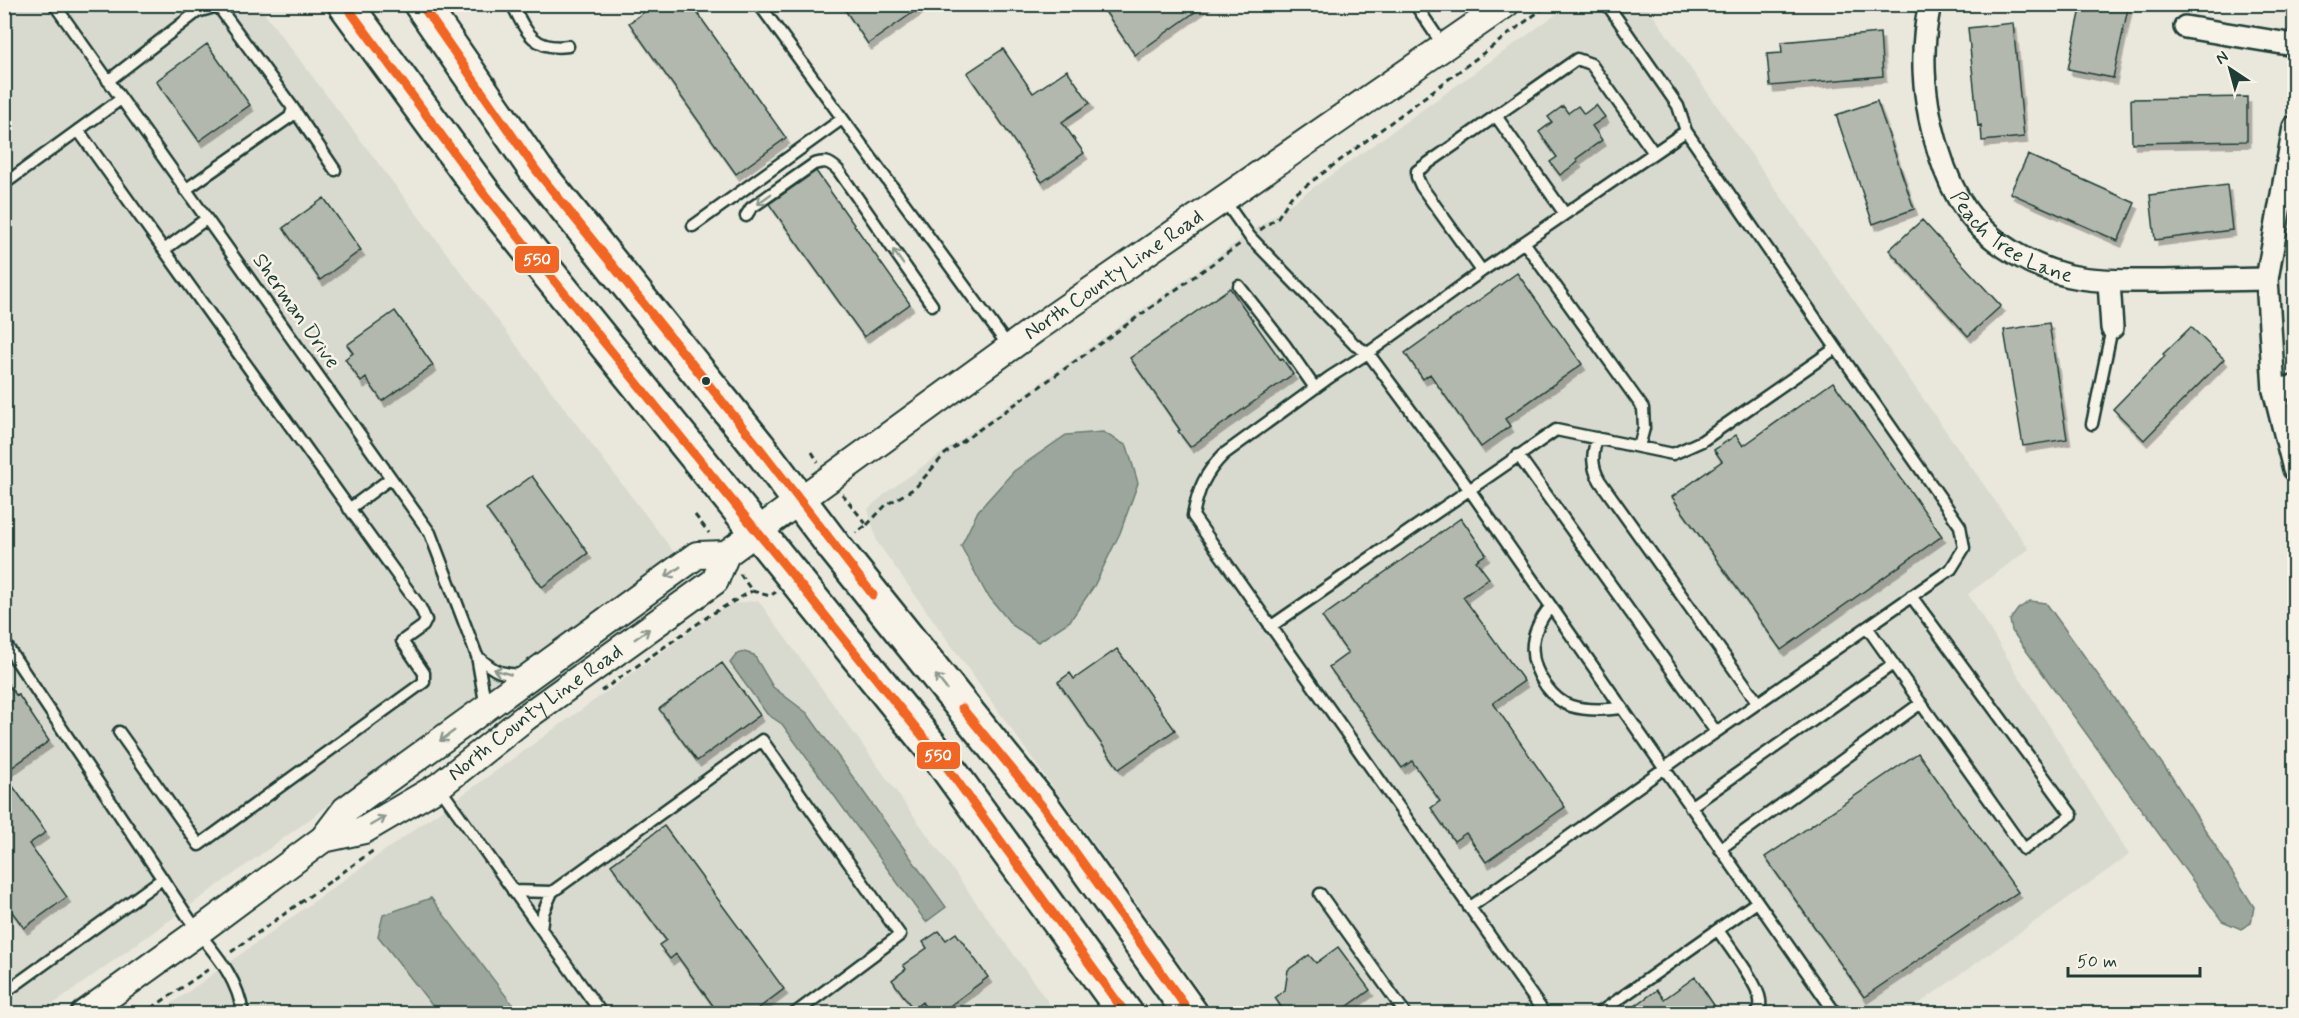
<svg xmlns="http://www.w3.org/2000/svg" width="2299" height="1018" font-family="Mynerve,sans-serif">
<defs>
<filter id="shadow"><feDropShadow dx="3.5" dy="6" stdDeviation="0" flood-color="#0004"/></filter>
</defs>
<rect width="100%" height="100%" fill="#eae8dd"/>
<filter id="ink" filterUnits="userSpaceOnUse"><feTurbulence type="fractalNoise" baseFrequency=".0167" numOctaves="2"/><feDisplacementMap in="SourceGraphic" scale="12" xChannelSelector="R" yChannelSelector="G"/><feConvolveMatrix kernelMatrix="1 2 1 2 8 2 1 2 1" color-interpolation-filters="sRGB"/></filter>
<g filter="url(#ink)">
<path fill="#d9dacf" d="M 5,5 L 258,5 L 676,555 L 41,1013 L 5,1014 Z
M 1569,5 L 1646,5 L 2029,549 L 1968,594 L 2129,855 L 1906,1013 L 1215,1013 L 877,542 L 868,509 L 887,492 Z
M 758,600 L 1056,1013 L 157,1014 L 727,605 Z"/>
<path fill="#9ca69c" stroke="#6a7c72" stroke-width="1.5" d="M 1103,432 L 1127,446 L 1138,483 L 1120,533 L 1094,586 L 1070,621 L 1038,642 L 1012,625 L 986,593 L 961,546 L 978,511 L 1014,471 L 1066,435 Z
M 2030,601 L 2046,603 L 2171,776 L 2254,907 L 2251,923 L 2241,929 L 2222,921 L 2012,631 L 2010,620 L 2018,609 Z
M 744,652 L 754,655 L 773,687 L 807,713 L 946,907 L 926,922 L 782,724 L 767,714 L 730,663 L 737,654 Z
M 431,898 L 519,1013 L 438,1013 L 378,936 L 383,915 Z"/>
<path fill="#b2b8ae" stroke="#1f3d34" stroke-width="1.5" filter="url(#shadow)" d="M 655,4 L 691,4 L 786,138 L 736,174 L 629,23 Z
M 841,4 L 925,4 L 868,44 Z
M 1100,4 L 1206,4 L 1135,55 Z
M 2082,4 L 2129,4 L 2113,78 L 2068,69 Z
M 2013,23 L 2024,137 L 1982,141 L 1981,125 L 1978,126 L 1968,28 Z
M 1880,33 L 1883,76 L 1770,86 L 1767,54 L 1782,53 L 1781,42 Z
M 207,44 L 250,105 L 199,141 L 156,81 Z
M 1003,49 L 1033,93 L 1067,70 L 1090,103 L 1062,122 L 1084,153 L 1042,182 L 967,73 Z
M 2247,97 L 2247,141 L 2132,143 L 2131,99 Z
M 1877,101 L 1914,209 L 1873,224 L 1836,115 Z
M 1596,105 L 1605,117 L 1592,126 L 1602,140 L 1576,159 L 1578,162 L 1560,175 L 1550,162 L 1557,157 L 1539,132 L 1552,122 L 1548,117 L 1563,106 L 1568,113 L 1578,106 L 1584,114 Z
M 2028,155 L 2135,203 L 2118,241 L 2010,193 Z
M 816,171 L 910,304 L 864,337 L 769,204 Z
M 2227,185 L 2232,230 L 2155,240 L 2150,195 Z
M 324,198 L 361,250 L 320,280 L 283,228 Z
M 1922,220 L 2001,306 L 1968,336 L 1889,250 Z
M 1517,273 L 1582,364 L 1505,419 L 1510,426 L 1481,447 L 1430,374 L 1423,379 L 1405,353 Z
M 1230,288 L 1280,359 L 1282,358 L 1293,374 L 1190,447 L 1178,431 L 1180,430 L 1130,358 Z
M 395,311 L 433,365 L 382,401 L 366,378 L 361,382 L 345,359 L 353,353 L 347,345 Z
M 2049,323 L 2067,439 L 2023,446 L 2004,330 Z
M 2191,327 L 2224,359 L 2144,440 L 2113,409 L 2165,356 L 2163,354 Z
M 1833,382 L 1942,536 L 1781,650 L 1672,497 L 1722,461 L 1714,450 L 1736,435 L 1743,446 Z
M 532,476 L 588,553 L 542,587 L 486,509 Z
M 1461,518 L 1486,554 L 1476,561 L 1489,578 L 1463,597 L 1524,681 L 1493,703 L 1565,807 L 1486,862 L 1466,833 L 1454,841 L 1431,808 L 1440,801 L 1412,761 L 1402,768 L 1329,667 L 1348,653 L 1322,617 Z
M 1117,649 L 1175,730 L 1119,769 L 1058,682 L 1070,673 L 1074,679 Z
M 722,663 L 760,715 L 697,761 L 659,709 Z
M 4,679 L 16,695 L 18,694 L 49,741 L 4,773 Z
M 1918,753 L 2018,892 L 1864,997 L 1765,857 Z
M 4,774 L 46,832 L 29,844 L 67,897 L 24,928 L 4,901 Z
M 664,826 L 784,989 L 751,1014 L 719,1014 L 676,954 L 670,959 L 659,945 L 666,940 L 611,865 Z
M 939,931 L 946,940 L 956,933 L 988,977 L 939,1014 L 930,1014 L 922,1002 L 913,1009 L 892,980 L 906,969 L 903,965 L 927,948 L 923,942 Z
M 1338,947 L 1370,990 L 1337,1014 L 1286,1014 L 1275,998 L 1285,990 L 1288,970 L 1309,955 L 1316,963 Z
M 1695,977 L 1720,1014 L 1624,1014 L 1657,990 L 1664,999 Z"/>
<g fill="none" stroke-linecap="round" stroke-linejoin="round">
<defs>
<path id="service" d="M 54,4 L 430,533 L 477,656 L 486,708
M 512,4 C 526,32 534,51 568,46
M 759,4 L 1009,347
M 1415,4 L 1444,47
M 108,81 L 197,12 L 218,6 L 293,108 L 290,117 L 185,190
M 293,108 L 335,170
M 1496,116 L 1565,214
M 78,130 L 420,607 L 426,620 L 423,626 L 402,641 L 424,673 L 424,682 L 199,845 L 119,732
M 4,184 L 121,99
M 1224,200 L 1250,237 L 1355,345 L 1368,353 L 1469,489 L 1836,1014
M 746,216 L 751,208 L 814,164 C 825,161 829,161 838,170 L 932,305
M 693,226 L 842,119
M 1524,242 L 1643,408 L 1644,428 L 1639,447
M 164,250 L 206,219
M 1482,271 L 1421,186 L 1417,177 L 1417,171 L 1577,59 L 1591,64 L 1654,153
M 1239,286 L 1285,345 L 1315,388
M 2092,424 L 2112,328
M 1597,438 C 1592,455 1591,466 1600,481 L 1758,703
M 1518,455 L 1716,732
M 349,509 L 391,478
M 1551,606 C 1529,632 1526,658 1546,686 C 1552,694 1561,703 1571,706 C 1587,711 1604,710 1621,708
M 1270,627 L 1556,430 L 1673,454 L 1702,441 L 1836,348 L 1686,131
M 1867,627 L 2024,849 L 2072,815 L 1911,596
M 4,642 L 198,932 C 219,958 238,980 243,1014
M 477,656 C 496,673 500,674 525,675
M 439,787 L 602,1014
M 1690,807 L 1893,664
M 1720,849 L 1921,703
M 513,891 L 552,892
M 1320,894 L 1403,1010 L 1398,1014
M 1469,908 L 1680,757 L 1951,569 L 1964,548 L 1960,526 L 1836,348
M 541,929 L 543,913 L 552,892 L 762,740 L 900,935 L 794,1014
M 1718,930 C 1728,946 1758,983 1760,1000 C 1761,1006 1759,1009 1756,1014
M 4,993 L 162,879
M 1545,1014 L 1193,516 C 1198,489 1205,473 1224,454 L 1330,377 L 1368,353 L 1482,271 L 1686,131 L 1678,106 L 1607,4
M 1598,1014 L 1757,902"/>
<g id="minor">
<path id="s1" d="M 1930,4 C 1919,53 1924,105 1939,152 C 1945,172 1954,193 1966,210 C 1991,245 2039,272 2081,278 C 2108,282 2135,281 2163,281 C 2198,280 2232,280 2267,279"/>
<path d="M 2185,27 L 2294,45"/>
<path d="M 2294,127 L 2267,279 L 2274,390 L 2294,469"/>
<path d="M 2109,282 L 2112,328"/>
<path d="M 2274,390 L 2294,387"/>
</g>
<g id="tertiary">
<path id="s2" d="M 323,839 L 364,830 L 439,786 L 526,717 L 715,581 L 726,554"/>
<path id="s3" d="M 84,1014 L 198,932 L 323,839 L 345,810 L 697,555 L 726,554 L 1034,330 L 1506,4"/>
</g>
<path id="primary" d="M 345,4 L 485,195 L 941,759 L 1126,1014
M 421,4 L 536,170 L 758,446 L 836,549 L 1043,807 L 1191,1014"/>
</defs>
<use href="#service" stroke="#1f3d34" stroke-width="15"/>
<use href="#minor" stroke="#1f3d34" stroke-width="26"/>
<use href="#tertiary" stroke="#1f3d34" stroke-width="30"/>
<use href="#primary" stroke="#1f3d34" stroke-width="38"/>
<path stroke="#1f3d34" stroke-width="3" stroke-dasharray="6 4.5" stroke-linecap="butt" d="M 1260,230 L 1278,217 L 1291,197 L 1549,4
M 812,452 L 818,462
M 842,494 L 867,525 L 856,533
M 695,515 L 709,533
M 867,525 L 886,505 L 915,488 L 945,454 L 1240,244
M 740,574 L 752,591 L 770,596 L 776,592
M 601,691 L 713,613 L 752,591
M 231,952 L 374,850
M 143,1014 L 209,969"/>
<use href="#service" stroke="#f7f3e8" stroke-width="10"/>
<use href="#minor" stroke="#f7f3e8" stroke-width="21"/>
<use href="#tertiary" stroke="#f7f3e8" stroke-width="26"/>
<use href="#primary" stroke="#f7f3e8" stroke-width="33"/>
<defs>
<path id="bus-1" d="M 345,4 L 485,195 L 941,759 L 1126,1014
M 421,4 L 536,170 L 758,446 L 873,595
M 962,708 L 1043,807 L 1191,1014"/>
</defs>
<use href="#bus-1" stroke="#f7f3e8" stroke-width="14"/>
<use href="#bus-1" stroke="#f26522" stroke-width="9"/>
</g>
<defs><path id="oneway-shaft" d="M-6 0H5M1.5-3L5.5 0L1.5 3" fill="none" stroke-width="1.6" stroke-linecap="round" stroke-linejoin="round" transform="scale(1.5)"/></defs>
<g stroke="#8b988e">
<use href="#oneway-shaft" transform="translate(764 199) rotate(145)"/>
<use href="#oneway-shaft" transform="translate(898 257) rotate(-125)"/>
<use href="#oneway-shaft" transform="translate(673 572) rotate(144)"/>
<use href="#oneway-shaft" transform="translate(642 634) rotate(-35)"/>
<use href="#oneway-shaft" transform="translate(502 672) rotate(-164)"/>
<use href="#oneway-shaft" transform="translate(941 682) rotate(-128)"/>
<use href="#oneway-shaft" transform="translate(447 736) rotate(144)"/>
<use href="#oneway-shaft" transform="translate(378 821) rotate(-30)"/>
</g>
</g>
<circle fill="#1f3d34" stroke="#f7f3e8" stroke-width="2" cx="706" cy="381" r="5"/>
<g text-anchor="middle" dominant-baseline="central" stroke-width="5" stroke-linejoin="round" paint-order="stroke">
<g font-size="21" fill="#1f3d34" stroke="#f7f3e8">
<text stroke="none"><textPath href="#s1" startOffset="268">Peach Tree Lane</textPath></text>
<text stroke="none"><textPath href="#s3" startOffset="1274">North County Line Road</textPath></text>
<text transform="translate(296 311) rotate(55)">Sherman Drive</text>
<text stroke="none"><textPath href="#s2" startOffset="250">North County Line Road</textPath></text>
</g>
</g>
<g stroke="#f7f3e8" stroke-width="2">
<rect x="514" y="245" width="46" height="29" rx="6" fill="#f26522"/>
<rect x="916" y="741" width="45" height="29" rx="6" fill="#f26522"/>
</g>
<g font-size="16" text-anchor="middle" font-weight="bold" fill="#fff">
<text x="537" y="265">550</text>
<text x="938" y="761">550</text>
</g>
<rect width="2299" height="1018" fill="none" stroke="#f7f3e8" stroke-width="24"/>
<rect x="12" y="12" width="2275" height="994" fill="none" stroke="#1f3d34" stroke-width="2" filter="url(#ink)"/>
<g transform="translate(2230 69) rotate(324)" stroke="#f7f3e8" stroke-width="4.5" paint-order="stroke">
<path d="M0-4.5L10 22L0 15L-10 22Z" fill="#1f3d34"/>
<text y="-9" font-size="16" font-weight="bold" text-anchor="middle" fill="#1f3d34">N</text>
</g>
<path d="M2068 967v9h132v-9" fill="none" stroke="#1f3d34" stroke-width="3"/>
<text x="2077" y="967" font-size="18" fill="#1f3d34" stroke="#f7f3e8" stroke-width="4.5" paint-order="stroke">50 m</text>
</svg>
